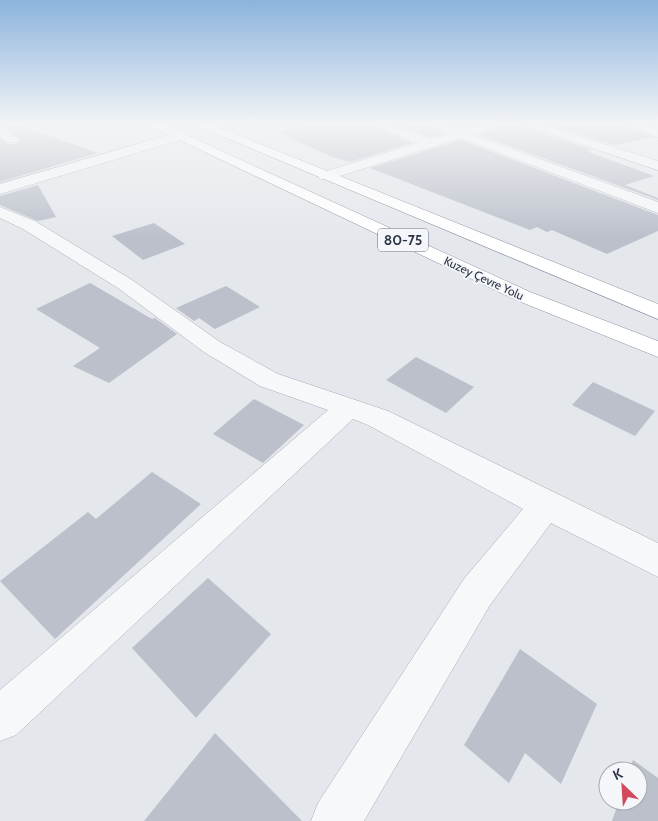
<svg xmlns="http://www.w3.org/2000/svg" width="658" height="821" font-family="Cabin,sans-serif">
<rect width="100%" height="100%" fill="#e4e7ec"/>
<path fill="#bbc0ca" d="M 0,123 L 14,123 L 98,153 L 0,182 L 0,138 L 8,144 L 16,144 L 20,139 Z
M 320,123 L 366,123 L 412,143 L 350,162 L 332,157 L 277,132 Z
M 391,123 L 424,123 L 444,134 L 431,137 Z
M 512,123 L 592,150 L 586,151 L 654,176 L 625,185 L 658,198 L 658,200 L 480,135 Z
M 543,123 L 614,123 L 653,137 L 614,145 Z
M 461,140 L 658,215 L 658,231 L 607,254 L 552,230 L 547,232 L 537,227 L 530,230 L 370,168 Z
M 38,185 L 56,217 L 38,221 L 0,205 L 0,196 Z
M 154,223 L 185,244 L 143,260 L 112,236 Z
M 90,283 L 152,319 L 155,318 L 177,334 L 109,383 L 73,366 L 100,348 L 36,309 Z
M 226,286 L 260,307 L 215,329 L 199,318 L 194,321 L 176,308 Z
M 416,357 L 474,387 L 446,413 L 386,380 Z
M 593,382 L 655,411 L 635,436 L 572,405 Z
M 254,399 L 304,425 L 263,463 L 213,434 Z
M 152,472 L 201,504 L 55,639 L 0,581 L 88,512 L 96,519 Z
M 208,578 L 271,634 L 196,718 L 132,648 Z
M 520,649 L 597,704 L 561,784 L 525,753 L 509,783 L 464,745 Z
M 215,733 L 302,821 L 144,821 Z
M 633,760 L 658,778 L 658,821 L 612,821 L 619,801 L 638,801 L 638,771 L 629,771 Z"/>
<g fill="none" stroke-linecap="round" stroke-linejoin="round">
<defs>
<path id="minor" d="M 213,123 L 235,123 L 207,132 L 201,128 Z
M 368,123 L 385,123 L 431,139 L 450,134 L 426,123 L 443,123 L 463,130 L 490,123 L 510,123 L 474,135 L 658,202 L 658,213 L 461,138 L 330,179 L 320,179 L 318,176 L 320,173 L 418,143 Z
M 518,123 L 536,123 L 658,161 L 658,170 Z
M 616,123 L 636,123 L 658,129 L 658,137 Z
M 0,126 L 18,139 L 16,142 L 8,142 L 0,136 Z
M 179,132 L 183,133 L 185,136 L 183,139 L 0,194 L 0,184 Z
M 0,207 L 35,221 L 132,280 L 220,342 L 278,374 L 388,411 L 658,543 L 658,577 L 551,523 L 490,605 L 364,821 L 311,821 L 318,803 L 464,579 L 523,509 L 368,425 L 353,419 L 16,735 L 0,741 L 0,690 L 328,410 L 260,386 L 204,352 L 118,288 L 23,229 L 0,218 Z"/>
<path id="highway" d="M 144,123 L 160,123 L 530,292 L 658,341 L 658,357 L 516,300 Z
M 191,123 L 208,123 L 658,304 L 658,319 Z"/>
</defs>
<use href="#minor" stroke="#a9aeb7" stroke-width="1"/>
<use href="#highway" stroke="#8b94a3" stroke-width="1"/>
<use href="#minor" fill="#f7f8fa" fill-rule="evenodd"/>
<use href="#highway" fill="#fff" fill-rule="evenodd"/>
</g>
<linearGradient id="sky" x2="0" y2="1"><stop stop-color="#8bb4dd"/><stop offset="0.52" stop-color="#f3f4f6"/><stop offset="1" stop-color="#f3f4f6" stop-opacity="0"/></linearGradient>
<rect width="658" height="238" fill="url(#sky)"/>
<g text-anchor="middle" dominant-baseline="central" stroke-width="4" stroke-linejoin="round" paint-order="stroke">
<g font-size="12" fill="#2b3445" stroke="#f4f6f9">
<text transform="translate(484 278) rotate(25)">Kuzey Çevre Yolu</text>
</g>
<rect fill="#f4f6f9" stroke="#676e7b" stroke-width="1" x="378" y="228.5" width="50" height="23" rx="4"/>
<g font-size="14" font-weight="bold" fill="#2b3445">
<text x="403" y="240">80-75</text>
</g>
</g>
<g transform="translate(623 786) rotate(335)"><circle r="24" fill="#f4f6f9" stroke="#a4a8b1"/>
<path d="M0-4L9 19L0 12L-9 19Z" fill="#d1495b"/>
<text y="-8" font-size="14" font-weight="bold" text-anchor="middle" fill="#2b3445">K</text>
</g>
</svg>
